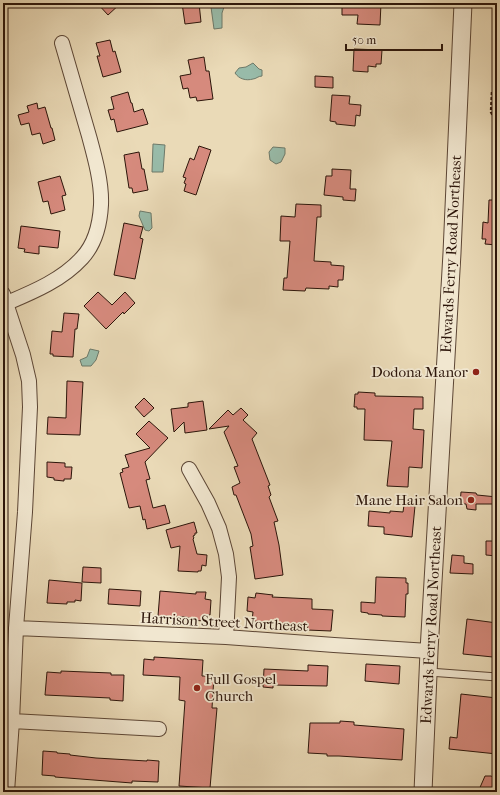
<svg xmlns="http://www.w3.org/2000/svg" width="500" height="795" font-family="'IM FELL French Canon',serif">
<rect width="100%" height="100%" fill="#eadab7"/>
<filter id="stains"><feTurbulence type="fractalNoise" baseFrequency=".005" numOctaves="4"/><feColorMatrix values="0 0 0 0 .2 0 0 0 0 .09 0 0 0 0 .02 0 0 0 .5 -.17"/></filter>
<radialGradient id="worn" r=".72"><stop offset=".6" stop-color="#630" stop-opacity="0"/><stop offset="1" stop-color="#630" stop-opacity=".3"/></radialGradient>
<path fill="#98bba9" stroke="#6d7969" d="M 218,4 L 224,7 L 222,13 L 222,28 L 214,29 L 211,7 Z
M 253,63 L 259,69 L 262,70 L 262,76 C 258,76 256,79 253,79 C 246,81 239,79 235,73 L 239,68 L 246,67 Z
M 153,144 L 165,145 L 163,172 L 152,172 Z
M 273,147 L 285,148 L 285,154 L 281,162 L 276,164 L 270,160 L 269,152 Z
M 140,211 L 151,213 L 152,228 L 149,231 L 145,230 L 139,216 Z
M 90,349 L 99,351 L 96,360 L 91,366 L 82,366 L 80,360 L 87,357 Z"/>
<path fill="#d68a7d" stroke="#2c150a" d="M 97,3 L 121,3 L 108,15 Z
M 182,3 L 199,3 L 201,22 L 185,24 Z
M 342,3 L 381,3 L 380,25 L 357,24 L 358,15 L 342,15 Z
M 110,40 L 113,52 L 115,51 L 121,72 L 103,77 L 97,56 L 100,56 L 96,43 Z
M 354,49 L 382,50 L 381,64 L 376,64 L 376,67 L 368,66 L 368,72 L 353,71 Z
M 204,57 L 206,71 L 209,71 L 213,99 L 197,101 L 196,97 L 190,98 L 188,88 L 183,89 L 180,76 L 191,74 L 188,60 Z
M 315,76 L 333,77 L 333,88 L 315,87 Z
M 128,92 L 131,103 L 132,103 L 134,112 L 143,109 L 148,124 L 117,132 L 114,119 L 111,120 L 108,110 L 114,109 L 111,97 Z
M 332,95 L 350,96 L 349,104 L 361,105 L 360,116 L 356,115 L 355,126 L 336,124 L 336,122 L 330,121 Z
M 37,103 L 38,109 L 45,107 L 51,128 L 52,128 L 55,140 L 43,144 L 40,133 L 32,135 L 29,123 L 21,125 L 18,115 L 29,112 L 27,106 Z
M 199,146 L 211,150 L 196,195 L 184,191 L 186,184 L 184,183 L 186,178 L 183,177 L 190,158 L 194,160 Z
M 139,152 L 142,169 L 144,169 L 148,190 L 133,193 L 132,188 L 129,188 L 124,155 Z
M 332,169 L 351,170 L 350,189 L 356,189 L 355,201 L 343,200 L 343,197 L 324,195 L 326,176 L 332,176 Z
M 60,176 L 66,195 L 62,196 L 65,210 L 51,214 L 48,201 L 43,202 L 38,182 Z
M 489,200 L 497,200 L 497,245 L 485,244 L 486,239 L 482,239 L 483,222 L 488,223 Z
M 296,204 L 321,205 L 321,217 L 317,217 L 314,261 L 331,262 L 331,265 L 344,266 L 343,280 L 338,280 L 338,287 L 329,286 L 329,289 L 306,288 L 305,291 L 283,290 L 284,278 L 287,278 L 290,241 L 280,241 L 281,216 L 295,217 Z
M 124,223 L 143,227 L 140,238 L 143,239 L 135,279 L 114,275 Z
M 21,226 L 60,231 L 58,248 L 39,246 L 39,254 L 24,252 L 25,249 L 18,248 Z
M 98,292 L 112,305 L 125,292 L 135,303 L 124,314 L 123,312 L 106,329 L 84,306 Z
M 64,313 L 79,314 L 77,329 L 75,329 L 73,357 L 53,356 L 53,354 L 50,354 L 52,331 L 62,332 Z
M 67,381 L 83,382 L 80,435 L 47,434 L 48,417 L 66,418 Z
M 358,392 L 375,393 L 375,396 L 423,397 L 423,409 L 414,409 L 413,429 L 424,430 L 422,468 L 409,467 L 408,487 L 387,486 L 392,441 L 364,440 L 365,409 L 357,409 L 357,407 L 354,407 L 355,394 L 358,394 Z
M 144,398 L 154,408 L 144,417 L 135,407 Z
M 203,401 L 207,430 L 185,433 L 184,422 L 174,432 L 171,409 L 188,407 L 188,403 Z
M 241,408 L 248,415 L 243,420 L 257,433 L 252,439 L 270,485 L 268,486 L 271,495 L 269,497 L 278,521 L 274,522 L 279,545 L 283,575 L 255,579 L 250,547 L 253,546 L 251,534 L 236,495 L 234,495 L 232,487 L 240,483 L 234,467 L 238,466 L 224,432 L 229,426 L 209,429 L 228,410 L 233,415 Z
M 149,421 L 168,438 L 145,462 L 150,479 L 146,480 L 153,508 L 165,505 L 170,523 L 147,529 L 145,519 L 143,520 L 140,506 L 129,508 L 120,473 L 123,472 L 122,469 L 129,467 L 125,455 L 150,448 L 136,434 Z
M 47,462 L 65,463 L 65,467 L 72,467 L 71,479 L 64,479 L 64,481 L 54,480 L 54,478 L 47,477 Z
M 461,492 L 476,493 L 477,495 L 497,497 L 497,504 L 476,504 L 476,510 L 467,509 L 466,504 L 460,504 Z
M 404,505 L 415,506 L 412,537 L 384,534 L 384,527 L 368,526 L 369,511 L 390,513 L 390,511 L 403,512 Z
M 194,522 L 197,533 L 195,533 L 195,535 L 193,536 L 194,538 L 193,539 L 197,554 L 207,555 L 206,566 L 202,565 L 201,571 L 198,571 L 198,572 L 178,571 L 180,546 L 171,548 L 166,530 Z
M 486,541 L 497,541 L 497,556 L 486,555 Z
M 452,555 L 464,556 L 464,563 L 473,564 L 473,574 L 450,573 Z
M 83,567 L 101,568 L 101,583 L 82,582 Z
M 376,577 L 406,578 L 406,583 L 408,583 L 408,594 L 406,594 L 405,617 L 382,616 L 382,615 L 368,614 L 368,613 L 361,612 L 361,602 L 375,603 Z
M 49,580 L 82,583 L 81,601 L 75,600 L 75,602 L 67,602 L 67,604 L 47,603 Z
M 109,589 L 141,591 L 140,606 L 108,604 Z
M 160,591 L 196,594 L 196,592 L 206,592 L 205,599 L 211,600 L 210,615 L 205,615 L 204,621 L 190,620 L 190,618 L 185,617 L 158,616 Z
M 256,593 L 273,595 L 272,597 L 312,599 L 312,609 L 333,610 L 331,631 L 307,630 L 308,625 L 252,621 L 253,612 L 247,611 L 248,597 L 255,598 Z
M 467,619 L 497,623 L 497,639 L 495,639 L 493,657 L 463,654 Z
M 154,657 L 203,660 L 202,676 L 214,676 L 212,708 L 217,708 L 210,788 L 179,786 L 185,701 L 179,700 L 180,677 L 143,675 L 144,659 L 154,660 Z
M 366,664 L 400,666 L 399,684 L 365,681 Z
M 308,665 L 328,666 L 327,686 L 273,685 L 273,688 L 263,687 L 264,669 L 308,671 Z
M 61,671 L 111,673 L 111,675 L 124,675 L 123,701 L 110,700 L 110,698 L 45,695 L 47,672 L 61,673 Z
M 461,694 L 497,698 L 497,754 L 449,749 L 450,737 L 457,738 Z
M 340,721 L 354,722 L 354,725 L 404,729 L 402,760 L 339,756 L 327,756 L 327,754 L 308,753 L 310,723 L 340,723 Z
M 43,751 L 57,752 L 57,753 L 70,754 L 70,755 L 96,758 L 147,761 L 147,760 L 159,761 L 158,782 L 132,781 L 132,783 L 55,777 L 55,776 L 42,775 Z
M 485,776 L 491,776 L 497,779 L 497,792 L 478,792 Z"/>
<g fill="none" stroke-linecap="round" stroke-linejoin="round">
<defs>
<path id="service" d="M 429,672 L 497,677"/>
<path id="minor" d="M 3,294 L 23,355 L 29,381 L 30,407 L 25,512 L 16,628 L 12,721 L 7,792
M 7,303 C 33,292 62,280 82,258 C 95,244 100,224 101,205 C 102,183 95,158 89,136 C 80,105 71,74 62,43
M 189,469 L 208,503 L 219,528 L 226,554 L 229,577 L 226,637
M 16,628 L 226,637 L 334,645 L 429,651
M 12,721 L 159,729"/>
<path id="tertiary" d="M 423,792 L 429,651 L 452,253 L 463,3"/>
</defs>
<use href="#service" stroke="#5c4635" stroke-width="9"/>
<use href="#minor" stroke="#5c4635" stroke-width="16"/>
<use href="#tertiary" stroke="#5c4635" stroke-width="19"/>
<path stroke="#2c150a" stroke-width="2.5" stroke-dasharray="3 2" stroke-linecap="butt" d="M 492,92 L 491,112 L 492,114 L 495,114"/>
<use href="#service" stroke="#f1e7d0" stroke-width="7"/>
<use href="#minor" stroke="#f1e7d0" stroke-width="14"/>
<use href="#tertiary" stroke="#f1e7d0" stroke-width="17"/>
</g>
<g fill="#8f2418" stroke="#f1e7d0" stroke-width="1.5">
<circle cx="476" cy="372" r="4"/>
<circle cx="471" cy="500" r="4"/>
<circle cx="197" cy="688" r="4"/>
</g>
<g text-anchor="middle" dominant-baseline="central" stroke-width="3.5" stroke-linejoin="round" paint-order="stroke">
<g font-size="15" fill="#2c150a" stroke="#f1e7d0">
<text transform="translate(451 254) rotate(-87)">Edwards Ferry Road Northeast</text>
<text transform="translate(224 622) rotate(3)">Harrison Street Northeast</text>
<text transform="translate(431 625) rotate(-87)">Edwards Ferry Road Northeast</text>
</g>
<g font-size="15" fill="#2c150a" stroke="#f1e7d0" text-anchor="end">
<text x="468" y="372">Dodona Manor</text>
<text x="463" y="500">Mane Hair Salon</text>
<text x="205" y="679" text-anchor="start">Full Gospel<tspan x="205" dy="17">Church</tspan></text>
</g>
</g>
<rect width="500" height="795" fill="none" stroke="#eadab7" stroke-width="16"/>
<rect x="4" y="4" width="492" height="787" fill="none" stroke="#2c150a" stroke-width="2"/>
<rect x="8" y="8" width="484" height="779" fill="none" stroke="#2c150a"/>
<path d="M346 44v6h96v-6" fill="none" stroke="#2c150a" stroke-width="2"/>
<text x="352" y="44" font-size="12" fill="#2c150a" stroke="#f1e7d0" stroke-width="3" paint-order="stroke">50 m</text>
<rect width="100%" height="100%" filter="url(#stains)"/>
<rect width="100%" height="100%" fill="url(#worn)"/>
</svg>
